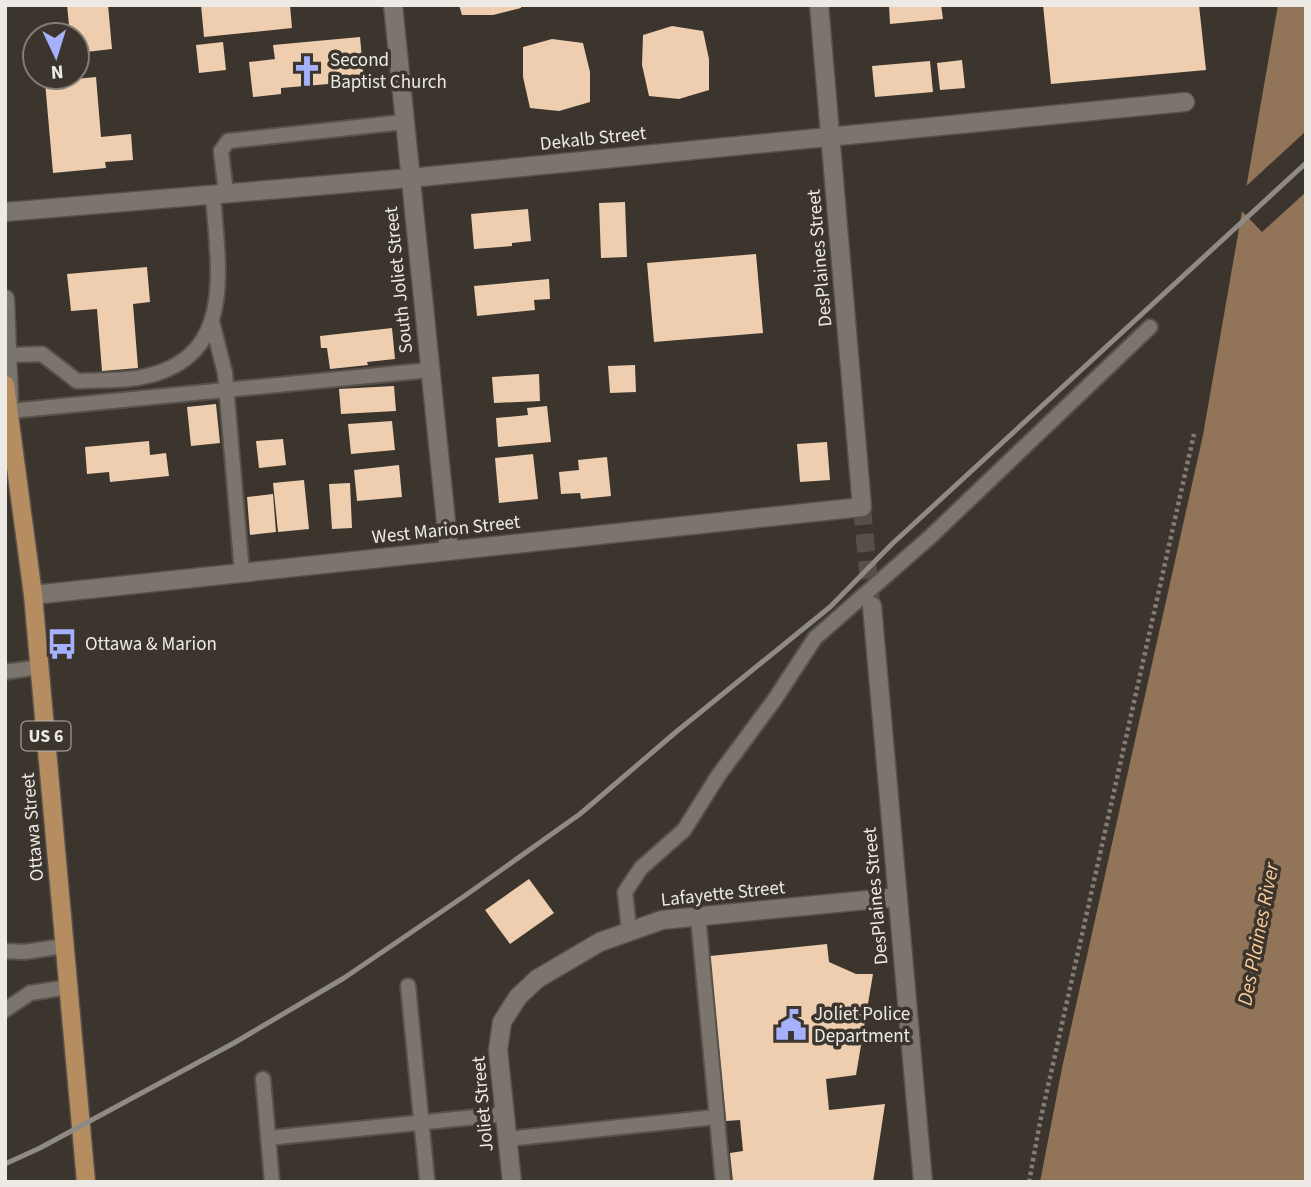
<svg xmlns="http://www.w3.org/2000/svg" width="1311" height="1187" font-family="'Source Sans 3',sans-serif">
<rect width="100%" height="100%" fill="#3b352e"/>
<path fill="#927559" d="M 1278,5 L 1306,5 L 1306,1182 L 1040,1182 L 1062,1068 L 1203,435 Z"/>
<path fill="#3b352e" d="M 1306,131 L 1306,192 L 1262,232 L 1239,208 L 1242,190 Z"/>
<path fill="#eeceaf" d="M 67,5 L 108,5 L 112,49 L 77,53 L 77,35 L 70,35 Z
M 201,5 L 290,5 L 292,28 L 204,37 Z
M 459,5 L 521,5 L 521,8 L 493,15 L 462,15 Z
M 889,5 L 941,5 L 943,19 L 890,24 Z
M 1043,5 L 1199,5 L 1206,70 L 1051,84 Z
M 672,26 L 703,31 L 709,59 L 709,90 L 679,99 L 649,96 L 642,65 L 643,35 Z
M 360,37 L 364,81 L 281,88 L 281,94 L 253,97 L 249,62 L 275,59 L 273,45 Z
M 552,39 L 583,43 L 590,72 L 590,102 L 559,111 L 530,108 L 523,77 L 523,47 Z
M 223,42 L 226,70 L 199,73 L 196,45 Z
M 962,60 L 965,88 L 940,90 L 937,63 Z
M 930,61 L 933,92 L 875,97 L 872,66 Z
M 96,77 L 101,137 L 131,134 L 133,160 L 105,162 L 106,168 L 53,173 L 45,82 Z
M 625,202 L 627,257 L 601,258 L 599,203 Z
M 528,209 L 531,241 L 512,243 L 512,246 L 474,249 L 471,214 Z
M 756,254 L 763,333 L 654,342 L 647,263 Z
M 147,267 L 150,302 L 133,304 L 138,368 L 102,371 L 97,309 L 71,311 L 67,274 Z
M 549,279 L 550,299 L 534,300 L 535,310 L 477,316 L 474,286 Z
M 392,328 L 395,359 L 367,362 L 368,365 L 330,369 L 327,348 L 321,348 L 320,336 Z
M 635,365 L 636,392 L 610,393 L 608,366 Z
M 539,374 L 540,401 L 494,403 L 492,377 Z
M 394,386 L 396,411 L 341,414 L 339,389 Z
M 216,404 L 220,443 L 191,446 L 187,407 Z
M 547,406 L 551,442 L 498,447 L 496,418 L 528,415 L 527,408 Z
M 392,421 L 395,450 L 351,454 L 348,424 Z
M 283,439 L 286,465 L 259,468 L 256,441 Z
M 149,441 L 150,455 L 166,453 L 169,476 L 110,482 L 109,472 L 87,474 L 85,447 Z
M 827,442 L 830,480 L 800,482 L 797,444 Z
M 533,454 L 538,499 L 499,503 L 495,458 Z
M 607,457 L 611,496 L 581,499 L 580,493 L 561,494 L 559,472 L 579,470 L 578,460 Z
M 399,465 L 402,497 L 357,501 L 354,470 Z
M 304,480 L 309,529 L 278,532 L 273,483 Z
M 350,483 L 352,528 L 332,529 L 329,484 Z
M 273,494 L 276,532 L 250,535 L 247,497 Z
M 529,879 L 554,913 L 510,944 L 485,910 Z
M 827,944 L 829,962 L 856,974 L 873,974 L 856,1075 L 826,1079 L 829,1110 L 885,1104 L 873,1182 L 733,1182 L 730,1153 L 743,1151 L 740,1120 L 726,1121 L 710,956 Z"/>
<g fill="none" stroke-linecap="round" stroke-linejoin="round">
<path stroke="#565049" stroke-width="18" stroke-dasharray="18 9" stroke-linecap="butt" d="M 862,507 L 871,603"/>
<defs>
<path id="lane" d="M 226,193 L 221,151 L 228,141 L 404,122
M 212,322 L 225,373 L 242,573
M 7,355 L 42,354 L 77,381 C 96,380 117,381 137,378 C 238,361 218,271 213,194
M 10,411 L 430,370
M 5,672 L 40,667
M 698,916 L 723,1182
M 629,930 L 625,892 L 641,868 L 684,830 L 718,776 L 775,699 L 815,638 L 930,537 L 1150,327
M 5,951 L 24,952 L 65,946
M 408,986 L 427,1179
M 5,1010 L 30,993 L 69,987
M 263,1079 L 272,1182
M 268,1138 L 505,1114
M 507,1139 L 716,1117"/>
<path id="street" d="M 393,5 L 449,551
M 5,212 L 410,178 L 1185,102
M 5,299 L 9,401
M 33,595 L 862,507 L 819,5
M 872,606 L 923,1182
M 512,1182 L 498,1050 L 502,1022 L 518,997 L 537,979 L 600,942 L 662,920 L 898,897"/>
<path id="primary" d="M 5,385 L 33,595 L 86,1182"/>
</defs>
<use href="#lane" stroke="#57514c" stroke-width="18"/>
<use href="#street" stroke="#57514c" stroke-width="21"/>
<use href="#primary" stroke="#57514c" stroke-width="21"/>
<path stroke="#827d77" stroke-width="4.5" stroke-dasharray="3.5 3.5" stroke-linecap="butt" d="M 1029,1182 L 1040,1122 L 1194,434"/>
<use href="#lane" stroke="#7c756d" stroke-width="14"/>
<use href="#street" stroke="#7c756d" stroke-width="18"/>
<use href="#primary" stroke="#b68d61" stroke-width="18"/>
<path stroke="#8f8a85" stroke-width="5" d="M 5,1164 L 40,1148 L 234,1043 L 344,978 L 466,895 L 580,814 L 676,732 L 830,607 L 892,544 L 1306,163"/>
</g>
<defs>
<symbol id="church-bare" viewBox="-9 -9 18 18"><path d="M-1.2-6h2.4v3.5h3.3v2.4h-3.3V6h-2.4V-.1h-3.3v-2.4h3.3Z" fill="#a5b1fc" stroke="#3b352e" stroke-width="2.5" paint-order="stroke"/></symbol>
<symbol id="bus-bare" viewBox="-9 -9 18 18"><path d="M-5-6H5V4H4V6H2V4H-2V6H-4V4H-5ZM-3.5-4V0h7V-4ZM-3.5 1.2v1.5H-2V1.2ZM2 1.2v1.5H3.5V1.2Z" fill="#a5b1fc" stroke="#3b352e" stroke-width="2.5" paint-order="stroke"/></symbol>
<symbol id="civic-bare" viewBox="-9 -9 18 18"><path d="M-.6-6.5H3V-4.5H.6V-3L4-1V1h2V6H-6V1h2V-1L-.6-3ZM-1.2 2.5V6h2.4V2.5Z" fill="#a5b1fc" stroke="#3b352e" stroke-width="2.5" paint-order="stroke"/></symbol>
</defs>
<g fill-rule="evenodd">
<use href="#church-bare" x="285" y="49" width="44" height="44"/>
<use href="#bus-bare" x="40" y="622" width="44" height="44"/>
<use href="#civic-bare" x="769" y="1003" width="44" height="44"/>
</g>
<g text-anchor="middle" dominant-baseline="central" stroke-width="7" stroke-linejoin="round" paint-order="stroke">
<rect fill="#3b352e" stroke="#b8b3ae" stroke-width="2" x="21.5" y="721.5" width="49" height="29" rx="5"/>
<g font-size="18" font-weight="bold" fill="#ede9e5">
<text x="46" y="736">US 6</text>
</g>
<g font-size="19" fill="#ede9e5" stroke="#3b352e" text-anchor="start">
<text x="330" y="60">Second<tspan x="330" dy="22">Baptist Church</tspan></text>
<text x="85" y="644">Ottawa &amp; Marion</text>
<text x="814" y="1014">Joliet Police<tspan x="814" dy="22">Department</tspan></text>
</g>
<g font-size="19" fill="#ede9e5" stroke="#3b352e">
<text transform="translate(593 139) rotate(-6)">Dekalb Street</text>
<text transform="translate(820 258) rotate(-95)">DesPlaines Street</text>
<text transform="translate(399 280) rotate(-96)">South Joliet Street</text>
<text transform="translate(446 530) rotate(-6)">West Marion Street</text>
<text transform="translate(33 827) rotate(-95)">Ottawa Street</text>
<text transform="translate(723 894) rotate(-6)">Lafayette Street</text>
<text transform="translate(876 896) rotate(-95)">DesPlaines Street</text>
<text transform="translate(483 1104) rotate(-95)">Joliet Street</text>
</g>
<g font-size="21" font-style="italic" fill="#fccb9a" stroke="#3b352e">
<text transform="translate(1258 934) rotate(-79)">Des Plaines River</text>
</g>
</g>
<rect width="1311" height="1187" fill="none" stroke="#ede9e5" stroke-width="14"/>
<g transform="translate(56 56) rotate(176)"><circle r="33" fill="#3b352e" stroke="#827d77" stroke-width="2"/>
<path d="M0-5L12 26L0 18L-12 26Z" fill="#a5b1fc"/>
<text y="-10" font-size="19" font-weight="bold" text-anchor="middle" fill="#ede9e5">N</text>
</g>
</svg>
